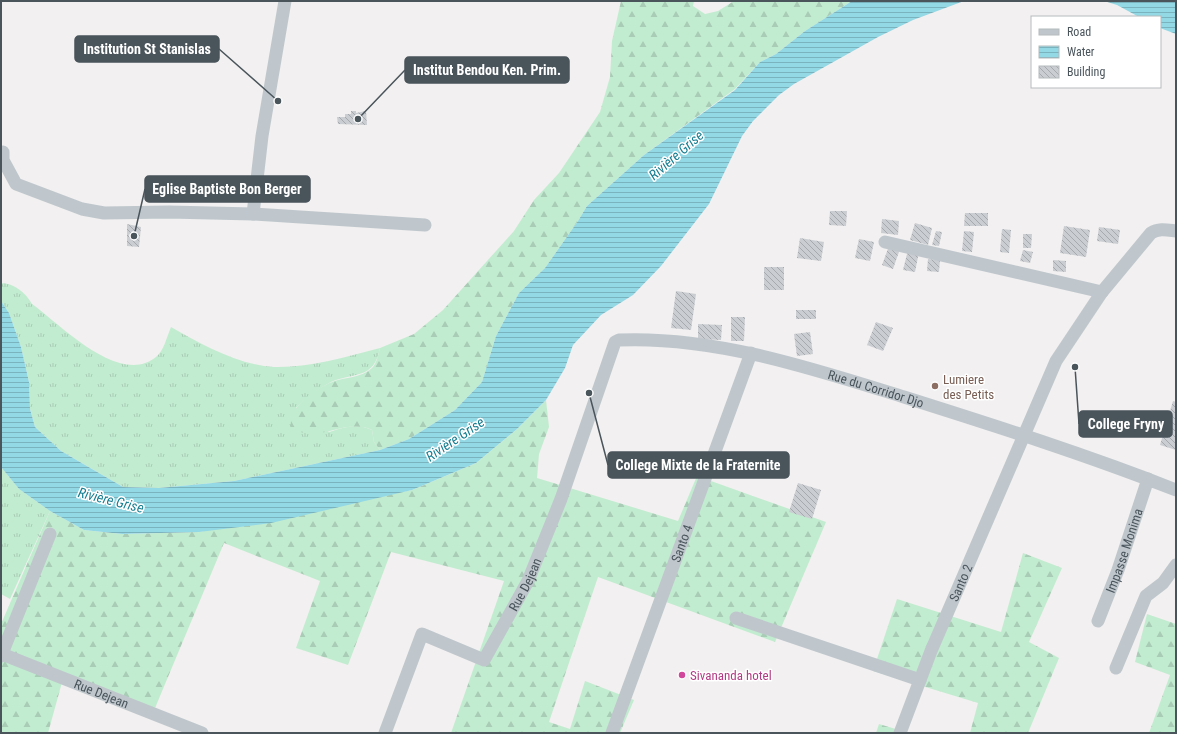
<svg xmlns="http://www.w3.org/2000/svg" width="1177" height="734" font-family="'Roboto Condensed',sans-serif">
<defs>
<pattern id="grass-tufts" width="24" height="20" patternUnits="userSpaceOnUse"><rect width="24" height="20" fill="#c2ecd0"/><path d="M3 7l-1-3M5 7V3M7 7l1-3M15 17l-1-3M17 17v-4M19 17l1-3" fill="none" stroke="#a8ccb5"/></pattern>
<pattern id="forest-firs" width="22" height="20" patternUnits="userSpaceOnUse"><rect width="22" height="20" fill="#c2ecd0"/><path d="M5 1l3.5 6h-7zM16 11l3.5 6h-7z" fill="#a8ccb5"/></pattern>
<pattern id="water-rules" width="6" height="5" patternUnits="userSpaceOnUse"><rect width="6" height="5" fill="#93d8e5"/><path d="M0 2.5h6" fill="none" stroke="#7ab2bd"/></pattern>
<pattern id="building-back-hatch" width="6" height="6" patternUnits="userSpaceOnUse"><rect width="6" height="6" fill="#cacdd2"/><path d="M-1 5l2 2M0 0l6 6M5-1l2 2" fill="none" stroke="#a6a9ad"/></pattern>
</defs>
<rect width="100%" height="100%" fill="#f2f0f0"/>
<path fill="url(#grass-tufts)" d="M 1,283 C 14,283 26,293 32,304 C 60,324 119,387 156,357 C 164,351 167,336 171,327 C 201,344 238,365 274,367 C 309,368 346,357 380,348 C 374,380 354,372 331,382 C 318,389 306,398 296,408 L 329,432 C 345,427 356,423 372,430 L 374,442 L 380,450 L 234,481 L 159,488 L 123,487 L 61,451 L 35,427 L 30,409 L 29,382 L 21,347 L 9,313 L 1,301 Z
M 1,467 L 19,489 L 50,511 L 10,599 L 1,594 Z"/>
<path fill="url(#forest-firs)" d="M 621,1 L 694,1 L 693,6 L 705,14 L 718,11 L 734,1 L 852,1 L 805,31 L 776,54 L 760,62 L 735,89 L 644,155 L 587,206 L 578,221 L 545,268 L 519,293 L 496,336 L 482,382 L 455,410 L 409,439 L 380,450 L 374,442 L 372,430 C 344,417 317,446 291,427 C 288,407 315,389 332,382 C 345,377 361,378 372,368 C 377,363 378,355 380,348 L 414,334 L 443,310 L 514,231 L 534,200 L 559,173 L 600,112 L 610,77 L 612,41 Z
M 546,400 L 549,427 L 539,454 L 537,478 L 678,521 L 697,476 L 826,522 L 775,642 L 598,577 L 549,722 L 570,729 L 585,681 L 634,700 L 620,733 L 451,733 L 504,581 L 391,552 L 348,665 L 296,648 L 320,581 L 224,543 L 155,708 L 64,675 L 48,733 L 1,733 L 1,624 L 50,511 L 84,530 L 122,534 L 199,532 L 412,490 L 476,463 L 517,429 Z
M 1023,553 L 1062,568 L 1029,642 L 1059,658 L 1028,733 L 970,733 L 978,703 L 873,671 L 897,599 L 1001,632 Z
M 1147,614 L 1176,624 L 1176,733 L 1149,733 L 1170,675 L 1135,662 Z
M 879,724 L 909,733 L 876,733 Z"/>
<path fill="url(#water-rules)" d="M 852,1 L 964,1 L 913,20 L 878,37 L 794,84 L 779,95 L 753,121 L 742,136 L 709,204 L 661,266 L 633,295 L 601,315 L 573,345 L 565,368 L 546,400 L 517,429 L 476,463 L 412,490 L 271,523 L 199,532 L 122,534 L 84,530 L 50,511 L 19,489 L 1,467 L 1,301 L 9,313 L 21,347 L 29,382 L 30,409 L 35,427 L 61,451 L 123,487 L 159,488 L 234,481 L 380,450 L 409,439 L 455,410 L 482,382 L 496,336 L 519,293 L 545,268 L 578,221 L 587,206 L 644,155 L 735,90 L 760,62 L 776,54 L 805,31 Z
M 1104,1 L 1176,1 L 1176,34 L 1160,28 L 1160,17 L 1139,17 L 1117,5 Z"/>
<path fill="url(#building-back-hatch)" d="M 351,111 L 356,111 L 356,113 L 366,111 L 367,125 L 338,124 L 337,117 L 345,117 L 345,114 L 351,114 Z
M 830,211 L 847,211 L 846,226 L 829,225 Z
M 965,213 L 988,213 L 988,226 L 964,226 Z
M 882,219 L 899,221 L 898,235 L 881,233 Z
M 915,223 L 932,228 L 928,245 L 910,240 Z
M 127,224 L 141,227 L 139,247 L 127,246 Z
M 1064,226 L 1090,230 L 1086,257 L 1060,253 Z
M 1099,227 L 1120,230 L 1118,244 L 1097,241 Z
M 1002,229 L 1011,230 L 1009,253 L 1000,252 Z
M 936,231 L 942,232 L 939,246 L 932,245 Z
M 964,231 L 974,232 L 972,252 L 962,251 Z
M 1023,234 L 1032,234 L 1031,248 L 1023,248 Z
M 800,238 L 824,242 L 821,261 L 797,258 Z
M 859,239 L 874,242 L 870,261 L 855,258 Z
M 889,246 L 900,249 L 893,269 L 882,265 Z
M 908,250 L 919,252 L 915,272 L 903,270 Z
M 1023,250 L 1033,252 L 1030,263 L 1020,261 Z
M 928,259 L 940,260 L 939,272 L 927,271 Z
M 1053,260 L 1066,261 L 1066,272 L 1053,271 Z
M 764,267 L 784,267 L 784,290 L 764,290 Z
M 676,291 L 696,294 L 691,330 L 671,328 Z
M 796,310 L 816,310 L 816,319 L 796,319 Z
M 731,317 L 745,317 L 744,341 L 731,341 Z
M 876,322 L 893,328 L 883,351 L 867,345 Z
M 698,324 L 722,325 L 721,340 L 698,339 Z
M 810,332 L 813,354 L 797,356 L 794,334 Z
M 1173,401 L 1176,402 L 1176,450 L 1160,445 Z
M 798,483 L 821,490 L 812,519 L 789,512 Z"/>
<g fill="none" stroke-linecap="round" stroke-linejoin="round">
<g stroke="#bfc7cd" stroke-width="13">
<path d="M 3,152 L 3,160 L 16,184 L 82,209 L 104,213 L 169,212 L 253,214 L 425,225"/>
<path d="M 253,214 L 262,136 L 285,1"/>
<path d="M 885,242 L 1102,292"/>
<path d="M 736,618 L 920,680"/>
<path id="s1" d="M 1098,621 L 1118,570 L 1148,479"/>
<path id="s2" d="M 2,654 L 202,733"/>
<path d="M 1,656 L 50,534"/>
<path d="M 1116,668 L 1146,596 L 1163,583 L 1176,565"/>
<path id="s3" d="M 385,733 L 422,634 L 484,660 L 528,581 L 561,499 L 615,342 L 619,340 C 715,336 814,369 904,397 C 996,426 1087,455 1176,490"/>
<path id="s4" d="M 612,733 L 751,353"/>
<path id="s5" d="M 900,733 L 931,651 L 1056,361 L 1102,292 L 1151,233 C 1159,228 1167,230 1176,231"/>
</g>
</g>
<circle fill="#8d6e63" stroke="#fff" stroke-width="1.5" cx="935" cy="386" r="4"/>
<circle fill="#d1479c" stroke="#fff" stroke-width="1.5" cx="682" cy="675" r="4"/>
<g text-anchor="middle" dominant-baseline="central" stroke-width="3" stroke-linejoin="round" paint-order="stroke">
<g font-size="13" fill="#785e54" stroke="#fff" text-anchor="start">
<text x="943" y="379">Lumiere<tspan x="943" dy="15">des Petits</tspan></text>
</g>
<g font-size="13" fill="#49545b" stroke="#fff">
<text stroke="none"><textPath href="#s3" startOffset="785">Rue du Corridor Djo</textPath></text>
<text stroke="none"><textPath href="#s4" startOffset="202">Santo 4</textPath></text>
<text stroke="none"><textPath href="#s1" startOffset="75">Impasse Monima</textPath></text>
<text stroke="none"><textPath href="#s5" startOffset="162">Santo 2</textPath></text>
<text stroke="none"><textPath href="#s3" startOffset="259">Rue Dejean</textPath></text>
<text stroke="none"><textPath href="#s2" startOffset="107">Rue Dejean</textPath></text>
</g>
<g font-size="13" fill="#b23c85" stroke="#fff" text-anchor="start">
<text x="690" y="675">Sivananda hotel</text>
</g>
<g font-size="14" font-style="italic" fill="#177e91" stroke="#fff">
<text transform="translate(676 155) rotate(-41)">Rivière Grise</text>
<text transform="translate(455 439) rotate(-34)">Rivière Grise</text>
<text transform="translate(111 500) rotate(14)">Rivière Grise</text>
</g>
</g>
<path fill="none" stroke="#49545b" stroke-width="1.5" d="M278 101L219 49M358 119L405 70M134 236L145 189M1075 367L1079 424M589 393L608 465"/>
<g fill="#49545b" stroke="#fff" stroke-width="1.5">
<circle cx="278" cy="101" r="4"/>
<circle cx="358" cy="119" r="4"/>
<circle cx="134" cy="236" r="4"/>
<circle cx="1075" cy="367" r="4"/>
<circle cx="589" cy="393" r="4"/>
</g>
<g fill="#49545b" stroke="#49545b" stroke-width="1.5">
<rect x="75" y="36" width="144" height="26" rx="4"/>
<rect x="405" y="57" width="164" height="26" rx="4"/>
<rect x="145" y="176" width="165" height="26" rx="4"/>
<rect x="1079" y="411" width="93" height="26" rx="4"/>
<rect x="608" y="452" width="181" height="26" rx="4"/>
</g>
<g font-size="14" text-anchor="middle" font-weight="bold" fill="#fff">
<text x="147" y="54">Institution St Stanislas</text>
<text x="487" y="75">Institut Bendou Ken. Prim.</text>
<text x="227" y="194">Eglise Baptiste Bon Berger</text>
<text x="1126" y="429">College Fryny</text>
<text x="698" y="470">College Mixte de la Fraternite</text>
</g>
<rect width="1177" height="734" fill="none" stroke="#49545b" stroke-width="4"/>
<rect x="1031" y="16" width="130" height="72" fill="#ffffff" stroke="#b6bbbd"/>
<rect x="1039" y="29" width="20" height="6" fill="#bfc7cd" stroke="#b6bbbd"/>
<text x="1067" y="36" font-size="12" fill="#49545b">Road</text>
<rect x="1039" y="46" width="20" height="12" fill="url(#water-rules)" stroke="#b6bbbd"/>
<text x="1067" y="56" font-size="12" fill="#49545b">Water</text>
<rect x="1039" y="66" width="20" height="12" fill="url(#building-back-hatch)" stroke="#b6bbbd"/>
<text x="1067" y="76" font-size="12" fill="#49545b">Building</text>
</svg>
